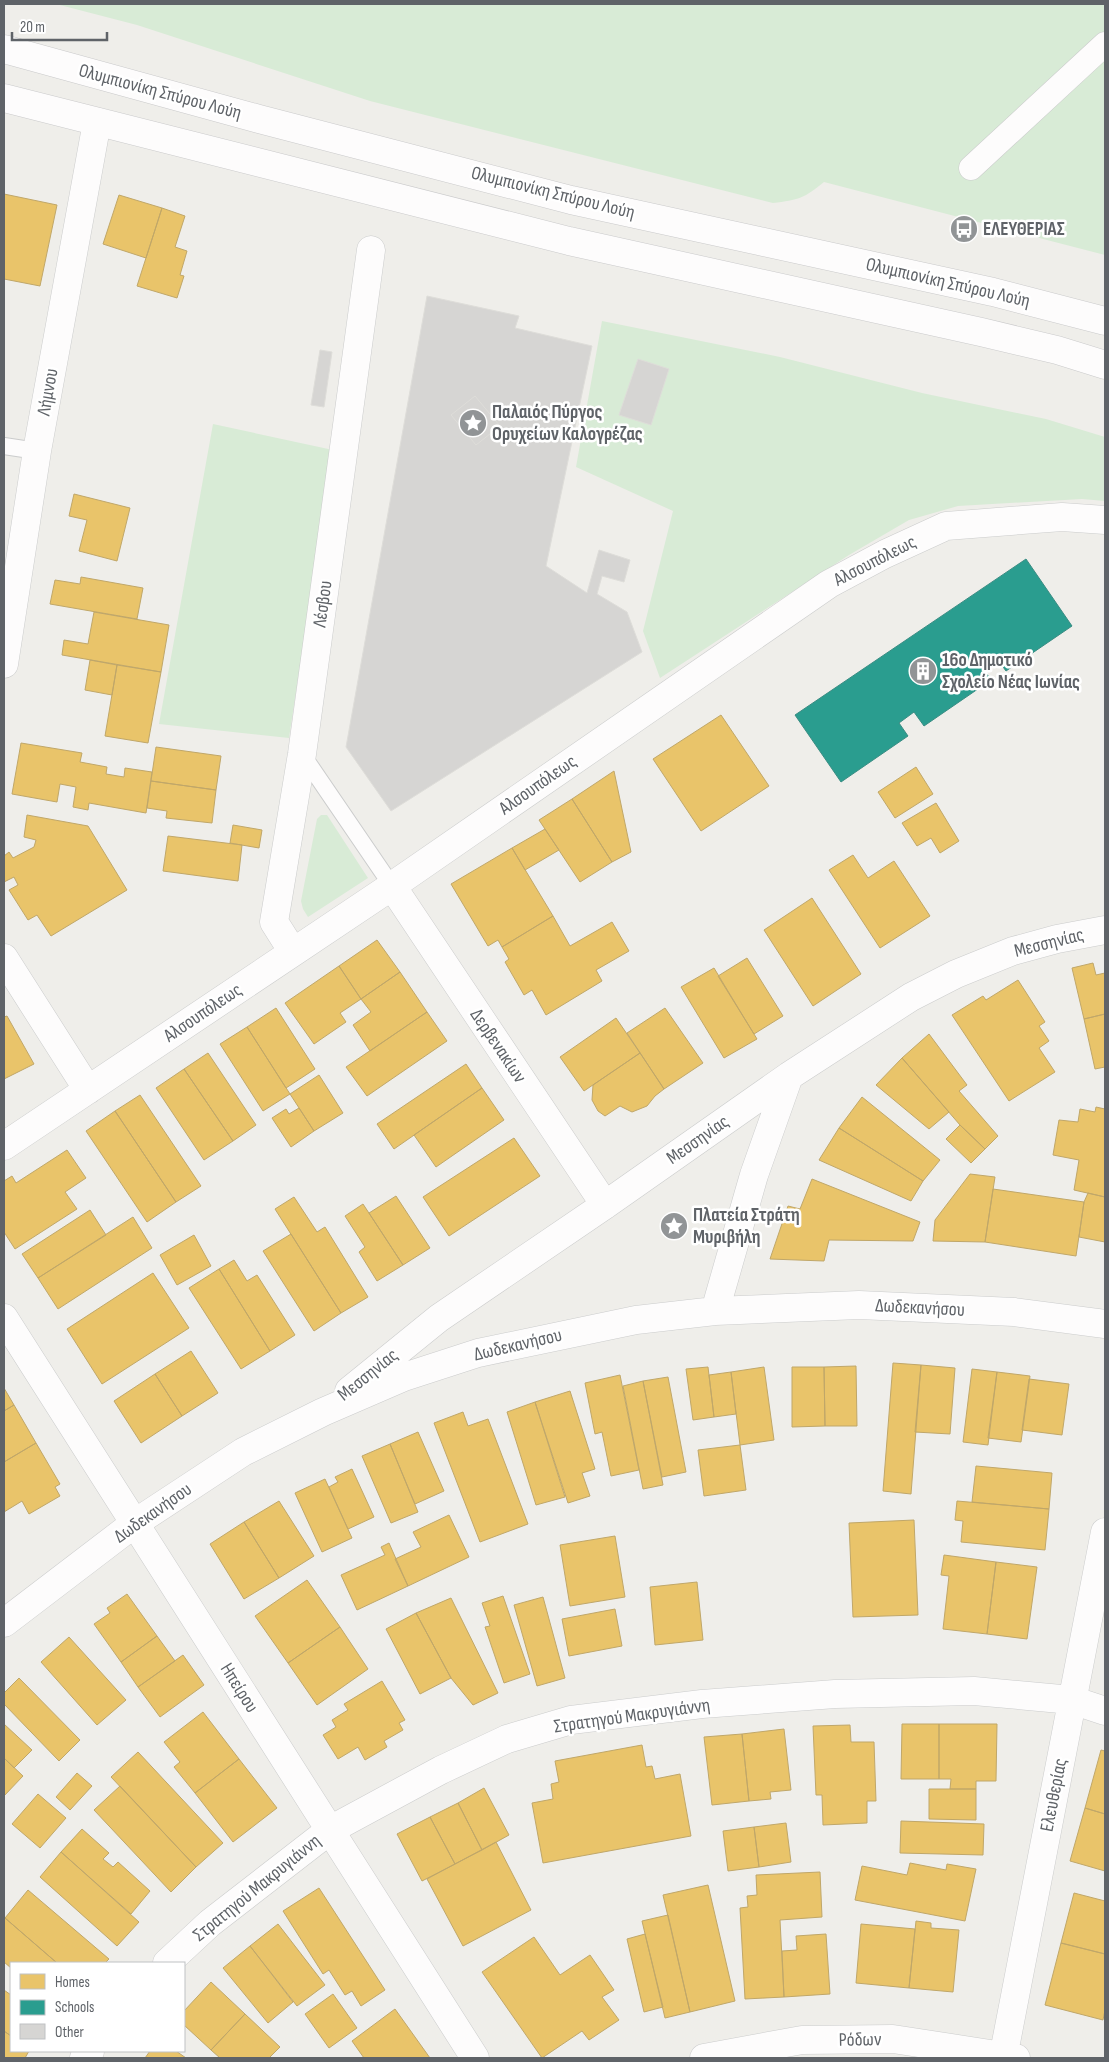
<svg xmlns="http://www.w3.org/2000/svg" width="1109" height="2062" font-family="'Sofia Sans Condensed',sans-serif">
<rect width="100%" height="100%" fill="#efeeea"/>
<path fill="#d8ebd6" d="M 56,4 L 1105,4 L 1105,255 L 824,182 C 805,198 798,200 773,203 L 370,101 L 137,25 Z
M 602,321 L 780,357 L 922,393 L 1046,419 L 1105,437 L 1105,501 L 1082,499 L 958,506 L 909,520 L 849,555 L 660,678 L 643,631 L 673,511 L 576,467 Z
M 213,424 L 333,450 L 289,738 L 159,724 Z
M 321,815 L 327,815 L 368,878 L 308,917 L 303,909 L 301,901 L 317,819 Z"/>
<path fill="#e9c46a" stroke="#c0a769" d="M 4,194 L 57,205 L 40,286 L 4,279 Z
M 119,195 L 162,208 L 146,258 L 103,244 Z
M 162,208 L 185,216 L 175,247 L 187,251 L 180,275 L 184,276 L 177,298 L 137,286 Z
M 74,494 L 130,508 L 117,561 L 79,551 L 87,520 L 69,516 Z
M 81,577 L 143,588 L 137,619 L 50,604 L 55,580 L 80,584 Z
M 94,612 L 169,625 L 161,672 L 62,655 L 64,640 L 88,644 Z
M 90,660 L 117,665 L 112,695 L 85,690 Z
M 117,665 L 161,672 L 148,743 L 105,736 Z
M 721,715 L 769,786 L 701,831 L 653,759 Z
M 21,743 L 82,753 L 80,762 L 107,767 L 106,774 L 124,777 L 125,768 L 152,772 L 146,813 L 89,803 L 88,810 L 73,807 L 76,787 L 60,784 L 57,802 L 12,794 Z
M 156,747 L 221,756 L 216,790 L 151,781 Z
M 916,767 L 933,794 L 895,818 L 878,792 Z
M 614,771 L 631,852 L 612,862 L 572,799 Z
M 151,781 L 216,790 L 212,823 L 166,818 L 167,811 L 147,808 Z
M 572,799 L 612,862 L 580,882 L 539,820 Z
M 936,803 L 959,841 L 940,853 L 931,838 L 917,846 L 902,823 Z
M 27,815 L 88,826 L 127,890 L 51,936 L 37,915 L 28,920 L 9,890 L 18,885 L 14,877 L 4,882 L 4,856 L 9,852 L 13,858 L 34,847 L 36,840 L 24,837 Z
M 233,825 L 262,830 L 259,848 L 230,843 Z
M 545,829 L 559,850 L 525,870 L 512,848 Z
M 168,836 L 242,845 L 238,881 L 163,871 Z
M 512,848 L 553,916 L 502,947 L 498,940 L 488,946 L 451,884 Z
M 853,855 L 868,878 L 894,861 L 930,916 L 880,948 L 829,870 Z
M 812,898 L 861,974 L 813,1006 L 764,930 Z
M 553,916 L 570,946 L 612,922 L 629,951 L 596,970 L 602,981 L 546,1015 L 532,990 L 524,995 L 505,962 L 509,959 L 502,947 Z
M 377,940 L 400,972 L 361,999 L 339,966 Z
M 747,958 L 783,1016 L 754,1034 L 718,976 Z
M 1093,963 L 1096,975 L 1105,973 L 1105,1014 L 1084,1019 L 1072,968 Z
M 339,966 L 361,999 L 340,1013 L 346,1022 L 314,1044 L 285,1003 Z
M 714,968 L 757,1039 L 724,1058 L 681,987 Z
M 400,972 L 427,1012 L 370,1051 L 353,1025 L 371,1012 L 361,999 Z
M 1018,980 L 1045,1022 L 1039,1026 L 1049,1041 L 1039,1048 L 1055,1072 L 1009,1101 L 952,1015 L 983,996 L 986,1000 Z
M 276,1008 L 315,1069 L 286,1088 L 247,1027 Z
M 665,1008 L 703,1063 L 664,1089 L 627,1033 Z
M 427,1012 L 447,1041 L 367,1096 L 346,1067 Z
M 1105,1014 L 1105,1067 L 1095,1069 L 1084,1019 Z
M 7,1016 L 34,1064 L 4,1079 L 4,1017 Z
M 616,1018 L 640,1053 L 584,1091 L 560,1057 Z
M 247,1027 L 290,1094 L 263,1111 L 220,1044 Z
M 929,1034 L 967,1085 L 959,1091 L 998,1136 L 985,1149 L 960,1125 L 902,1058 Z
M 208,1053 L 256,1125 L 233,1141 L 184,1069 Z
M 640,1053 L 664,1089 L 655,1096 L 647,1106 L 632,1112 L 620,1106 L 605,1116 L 598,1111 L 592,1100 L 593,1085 Z
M 902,1058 L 949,1112 L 929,1129 L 876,1085 Z
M 466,1064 L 482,1088 L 394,1149 L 377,1124 Z
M 184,1069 L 233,1141 L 204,1160 L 156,1088 Z
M 319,1075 L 343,1113 L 314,1131 L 290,1094 Z
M 482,1088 L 504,1120 L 436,1167 L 414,1135 Z
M 140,1095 L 201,1186 L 176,1202 L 115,1111 Z
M 862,1097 L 940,1160 L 923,1181 L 839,1128 Z
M 1096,1107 L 1105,1109 L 1105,1197 L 1074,1190 L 1079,1160 L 1053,1155 L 1059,1120 L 1078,1122 L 1080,1109 L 1095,1112 Z
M 299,1108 L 314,1131 L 291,1147 L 272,1118 L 286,1109 L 289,1114 Z
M 115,1111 L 176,1202 L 147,1222 L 86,1131 Z
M 960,1125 L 985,1149 L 971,1163 L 946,1139 Z
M 839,1128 L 923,1181 L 911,1201 L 819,1160 Z
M 514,1138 L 540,1176 L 449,1236 L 423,1197 Z
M 67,1150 L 86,1178 L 65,1192 L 77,1209 L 15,1249 L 4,1232 L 4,1181 L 12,1176 L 16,1183 Z
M 970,1174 L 995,1177 L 985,1242 L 933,1241 L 935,1220 Z
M 812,1179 L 920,1222 L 913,1241 L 829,1240 L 824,1261 L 770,1259 L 788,1206 L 800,1209 Z
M 993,1189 L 1084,1202 L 1076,1256 L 985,1242 Z
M 1088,1193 L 1105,1197 L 1105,1242 L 1079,1237 L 1084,1202 Z
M 396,1196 L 430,1248 L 403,1265 L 369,1213 Z
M 294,1197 L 317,1232 L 325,1227 L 368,1297 L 341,1313 L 275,1209 Z
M 363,1204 L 403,1265 L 377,1281 L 359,1252 L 365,1247 L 345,1216 Z
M 90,1210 L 106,1235 L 38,1278 L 22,1254 Z
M 133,1217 L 152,1248 L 58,1309 L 38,1278 Z
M 291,1234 L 341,1313 L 314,1331 L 263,1251 Z
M 194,1235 L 211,1266 L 177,1285 L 160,1255 Z
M 234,1260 L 247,1281 L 257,1275 L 295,1335 L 270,1351 L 219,1269 Z
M 219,1269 L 270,1351 L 241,1369 L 189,1288 Z
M 153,1273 L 189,1328 L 102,1384 L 67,1329 Z
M 191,1351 L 218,1393 L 182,1416 L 155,1374 Z
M 893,1363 L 921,1365 L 911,1494 L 883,1491 Z
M 921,1365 L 955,1368 L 950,1434 L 915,1432 Z
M 856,1366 L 857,1426 L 825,1426 L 824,1367 Z
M 708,1367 L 714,1417 L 693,1420 L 686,1369 Z
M 764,1367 L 774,1440 L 740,1445 L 731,1372 Z
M 792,1367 L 824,1367 L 825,1426 L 792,1427 Z
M 972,1369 L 997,1372 L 988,1445 L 963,1442 Z
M 731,1372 L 736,1414 L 714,1417 L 709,1375 Z
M 997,1372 L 1030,1376 L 1021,1442 L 988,1438 Z
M 155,1374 L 182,1416 L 141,1443 L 114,1401 Z
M 620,1375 L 639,1470 L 611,1476 L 602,1432 L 595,1434 L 585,1383 Z
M 668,1377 L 686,1472 L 662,1477 L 643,1381 Z
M 1029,1379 L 1069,1384 L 1062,1435 L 1022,1430 Z
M 643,1381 L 663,1485 L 643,1489 L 623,1386 Z
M 4,1388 L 14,1405 L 4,1411 Z
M 570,1391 L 595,1469 L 582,1473 L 590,1496 L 568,1503 L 535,1402 Z
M 535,1402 L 565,1497 L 536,1505 L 507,1412 Z
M 14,1405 L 36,1443 L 4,1462 L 4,1411 Z
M 463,1412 L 468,1426 L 488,1419 L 528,1524 L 480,1542 L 434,1423 Z
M 418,1432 L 444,1491 L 415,1504 L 390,1444 Z
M 36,1443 L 60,1484 L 55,1487 L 60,1496 L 29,1514 L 22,1501 L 4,1512 L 4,1462 Z
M 390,1444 L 418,1512 L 391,1523 L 362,1456 Z
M 740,1445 L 746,1490 L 704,1496 L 698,1450 Z
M 976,1466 L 1052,1473 L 1049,1509 L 972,1502 Z
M 352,1469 L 374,1517 L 348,1529 L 329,1487 L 338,1482 L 335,1477 Z
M 325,1479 L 352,1538 L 322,1552 L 295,1493 Z
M 279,1501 L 314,1556 L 279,1578 L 244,1522 Z
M 957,1501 L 1049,1509 L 1045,1550 L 961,1542 L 963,1521 L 955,1520 Z
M 449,1515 L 469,1557 L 408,1586 L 395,1559 L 421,1547 L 413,1532 Z
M 914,1520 L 918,1615 L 853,1617 L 849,1523 Z
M 244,1522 L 279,1578 L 244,1599 L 210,1544 Z
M 615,1536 L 625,1597 L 570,1606 L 560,1545 Z
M 389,1543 L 408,1586 L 357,1610 L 341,1575 L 385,1555 L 381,1547 Z
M 944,1555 L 996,1562 L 987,1634 L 943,1629 L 949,1576 L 941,1575 Z
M 996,1562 L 1037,1567 L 1027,1639 L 987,1634 Z
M 307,1580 L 340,1627 L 288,1663 L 255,1616 Z
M 697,1582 L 703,1640 L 655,1645 L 650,1587 Z
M 127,1594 L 157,1636 L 121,1662 L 94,1624 L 110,1613 L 107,1608 Z
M 503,1596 L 530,1674 L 504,1683 L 485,1627 L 490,1626 L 482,1603 Z
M 543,1597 L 565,1678 L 537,1686 L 514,1605 Z
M 451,1598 L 498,1693 L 473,1705 L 451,1678 L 416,1613 Z
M 615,1609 L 622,1646 L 569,1656 L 562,1619 Z
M 416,1613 L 451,1678 L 420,1694 L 386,1629 Z
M 340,1627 L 368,1669 L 317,1705 L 288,1663 Z
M 157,1636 L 175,1661 L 138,1687 L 121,1662 Z
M 69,1637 L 126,1700 L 97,1725 L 41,1662 Z
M 183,1655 L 204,1685 L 160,1717 L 138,1687 Z
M 19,1678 L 80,1740 L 59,1761 L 4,1704 L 4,1693 Z
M 382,1681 L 405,1720 L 399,1723 L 403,1730 L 384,1741 L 387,1747 L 365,1760 L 358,1747 L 338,1759 L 323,1735 L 336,1727 L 332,1720 L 348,1710 L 344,1704 Z
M 203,1712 L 239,1759 L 195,1793 L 174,1767 L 180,1762 L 164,1742 Z
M 4,1724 L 32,1750 L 14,1768 L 4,1758 Z
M 902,1724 L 939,1724 L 939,1779 L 901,1779 Z
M 939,1724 L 997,1724 L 996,1781 L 976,1781 L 976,1789 L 950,1789 L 951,1779 L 939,1779 Z
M 850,1725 L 851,1742 L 874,1742 L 876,1801 L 867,1801 L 867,1823 L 823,1825 L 822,1795 L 816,1795 L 813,1726 Z
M 784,1729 L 791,1790 L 770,1792 L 771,1799 L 749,1801 L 742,1734 Z
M 742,1734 L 749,1801 L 712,1805 L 704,1737 Z
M 642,1745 L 646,1767 L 652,1766 L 655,1779 L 680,1774 L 691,1836 L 543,1863 L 532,1803 L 553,1799 L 551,1784 L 559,1782 L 555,1761 Z
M 1101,1750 L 1105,1751 L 1105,1814 L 1085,1808 Z
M 138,1752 L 223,1843 L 196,1867 L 111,1777 Z
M 4,1758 L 23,1776 L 4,1796 Z
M 239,1759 L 277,1808 L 233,1842 L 195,1793 Z
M 77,1773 L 92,1786 L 70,1810 L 56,1797 Z
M 120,1786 L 196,1867 L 171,1892 L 94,1810 Z
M 484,1788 L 509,1835 L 482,1850 L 458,1803 Z
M 929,1789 L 976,1789 L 976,1820 L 929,1819 Z
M 38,1794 L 66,1818 L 40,1848 L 12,1824 Z
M 458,1803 L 482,1850 L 455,1864 L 430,1817 Z
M 1085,1808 L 1105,1814 L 1105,1871 L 1070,1861 Z
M 430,1817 L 455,1864 L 422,1881 L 397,1834 Z
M 901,1821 L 984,1824 L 983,1855 L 900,1853 Z
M 786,1823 L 791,1862 L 759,1867 L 754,1827 Z
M 754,1827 L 759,1867 L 728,1871 L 723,1831 Z
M 82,1829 L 109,1853 L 103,1859 L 113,1867 L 118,1862 L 150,1891 L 131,1914 L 61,1852 Z
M 496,1842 L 531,1910 L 463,1946 L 427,1879 Z
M 61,1852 L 139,1922 L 117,1946 L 40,1877 Z
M 910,1863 L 946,1870 L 947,1864 L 976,1869 L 965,1921 L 855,1900 L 862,1866 L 907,1875 Z
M 820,1872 L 822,1917 L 780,1920 L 784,1997 L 745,1999 L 740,1908 L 748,1907 L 747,1896 L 757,1895 L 756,1875 Z
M 708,1885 L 735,2001 L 690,2012 L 663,1895 Z
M 319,1888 L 385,1990 L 361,2006 L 352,1991 L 345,1995 L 329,1970 L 323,1974 L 283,1911 Z
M 28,1890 L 109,1959 L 105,1963 L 57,1963 L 5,1918 Z
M 1074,1893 L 1105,1901 L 1105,1954 L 1061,1943 Z
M 668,1915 L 690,2012 L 665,2018 L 642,1921 Z
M 4,1918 L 5,1918 L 57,1963 L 11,1963 L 11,1968 L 4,1962 Z
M 916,1921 L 931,1923 L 931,1928 L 959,1930 L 953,1992 L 909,1988 Z
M 278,1924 L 325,1985 L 297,2006 L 250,1946 Z
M 861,1924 L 915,1929 L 909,1988 L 856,1983 Z
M 645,1934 L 663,2007 L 644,2012 L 627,1939 Z
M 826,1934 L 830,1994 L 784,1997 L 782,1951 L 797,1950 L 796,1936 Z
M 534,1937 L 560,1975 L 590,1955 L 614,1990 L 602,1997 L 619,2020 L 589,2040 L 582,2031 L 542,2058 L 482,1972 Z
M 1061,1943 L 1105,1954 L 1105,2010 L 1103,2020 L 1045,2005 Z
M 250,1946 L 293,2002 L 268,2023 L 223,1968 Z
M 211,1982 L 245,2014 L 211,2050 L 184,2025 L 184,2011 Z
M 4,1990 L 11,1995 L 11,2036 L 4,2031 Z
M 333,1994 L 357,2028 L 329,2048 L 305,2014 Z
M 395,2009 L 430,2058 L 364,2058 L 352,2041 Z
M 245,2014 L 280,2047 L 269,2058 L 220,2058 L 211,2050 Z
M 4,2031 L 11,2036 L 11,2051 L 29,2051 L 25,2058 L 4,2058 Z
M 150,2051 L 176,2051 L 186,2058 L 145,2058 Z"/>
<path fill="#2a9d8f" stroke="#3a8c83" d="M 1026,559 L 1072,626 L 1006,671 L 998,660 L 984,670 L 991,680 L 924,726 L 914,712 L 899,723 L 908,736 L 841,782 L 795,715 Z"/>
<path fill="#d6d5d3" stroke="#deddd9" d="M 427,296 L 519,316 L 515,328 L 592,346 L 546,566 L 587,593 L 599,550 L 630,560 L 624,582 L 602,576 L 597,594 L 627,612 L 642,652 L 391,811 L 346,747 Z
M 320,350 L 332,352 L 324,407 L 311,405 Z
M 638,359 L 669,369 L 651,425 L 619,415 Z
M 475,396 L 500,426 L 476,445 L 451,415 Z"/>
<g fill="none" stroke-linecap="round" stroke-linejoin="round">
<defs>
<path id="service" d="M 4,446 L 37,451
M 302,754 L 392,886"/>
<path id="pedestrian" d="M 971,168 L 1105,44"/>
<path id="minor" d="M 4,664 L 37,451 L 97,122
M 392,886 L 605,1205
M 293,952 L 274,922 L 302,754 L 371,250
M 4,958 L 88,1090
M 4,1146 L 392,886 L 829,584 L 885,554 L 946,526 L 1062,517 L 1105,520
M 715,1311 L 754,1175 L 789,1076
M 4,1318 L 475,2058
M 349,1391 L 439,1318 L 605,1205 L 789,1076 L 911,997 L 956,974 L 1013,951 L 1057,939 L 1105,930
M 4,1623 L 135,1523 L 243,1452 L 323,1412 L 404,1377 L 478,1353 L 636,1320 L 715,1311 L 859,1305 L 1014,1312 L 1105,1324
M 167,1963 L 210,1923 L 330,1830 L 441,1770 L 507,1739 L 571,1720 L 702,1704 L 835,1694 L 974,1691 L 1072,1700 L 1105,1711
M 84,2058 L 90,2051
M 704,2058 L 802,2040 L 893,2039 L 1016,2058
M 1003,2058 L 1105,1532"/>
<path id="secondary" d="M 4,49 L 259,119 L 571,200 L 993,292 L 1105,321
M 4,98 L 569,241 L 981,332 L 1057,350 L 1105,365"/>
</defs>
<use href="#service" stroke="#cbcccc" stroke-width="18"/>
<use href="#pedestrian" stroke="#cbcccc" stroke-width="25"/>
<use href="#minor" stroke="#cbcccc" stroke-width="29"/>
<use href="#secondary" stroke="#cacacb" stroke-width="29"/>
<use href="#service" stroke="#fdfcfc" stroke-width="16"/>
<use href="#pedestrian" stroke="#fdfcfc" stroke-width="24"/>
<use href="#minor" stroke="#fdfcfc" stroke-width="28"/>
<use href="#secondary" stroke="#fdfcfc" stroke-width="28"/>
</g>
<defs>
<symbol id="bus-disc" viewBox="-11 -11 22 22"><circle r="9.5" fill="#919496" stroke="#fff"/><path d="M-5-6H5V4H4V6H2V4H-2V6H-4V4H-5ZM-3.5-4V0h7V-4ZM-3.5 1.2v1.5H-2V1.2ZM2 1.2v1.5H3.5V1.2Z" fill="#fff"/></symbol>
<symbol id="sight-disc" viewBox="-11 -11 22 22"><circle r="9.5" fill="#919496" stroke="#fff"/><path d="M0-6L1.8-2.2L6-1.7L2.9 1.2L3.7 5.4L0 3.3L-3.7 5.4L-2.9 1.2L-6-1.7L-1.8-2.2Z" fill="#fff"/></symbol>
<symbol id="building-disc" viewBox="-11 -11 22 22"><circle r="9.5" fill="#919496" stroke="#fff"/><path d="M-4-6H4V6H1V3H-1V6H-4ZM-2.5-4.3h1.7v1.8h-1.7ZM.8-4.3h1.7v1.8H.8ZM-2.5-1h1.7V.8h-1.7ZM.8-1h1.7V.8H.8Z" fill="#fff"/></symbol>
</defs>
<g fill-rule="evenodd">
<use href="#bus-disc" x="948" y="213" width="32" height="32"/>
<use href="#sight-disc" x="457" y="407" width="32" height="32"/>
<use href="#building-disc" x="907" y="655" width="32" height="32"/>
<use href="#sight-disc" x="658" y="1210" width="32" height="32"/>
</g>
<g text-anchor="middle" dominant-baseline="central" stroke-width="5" stroke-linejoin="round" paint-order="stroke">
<g font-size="19" fill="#5f6368" stroke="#fff">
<text transform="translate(160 92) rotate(15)">Ολυμπιονίκη Σπύρου Λούη</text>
<text transform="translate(553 193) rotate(14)">Ολυμπιονίκη Σπύρου Λούη</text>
<text transform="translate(948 283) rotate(13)">Ολυμπιονίκη Σπύρου Λούη</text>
<text transform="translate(48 392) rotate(-80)">Λήμνου</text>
<text transform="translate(875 561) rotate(-27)">Αλσουπόλεως</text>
<text transform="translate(323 604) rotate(-82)">Λέσβου</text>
<text transform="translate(538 785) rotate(-35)">Αλσουπόλεως</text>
<text transform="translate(1049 943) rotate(-14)">Μεσσηνίας</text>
<text transform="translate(203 1013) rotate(-34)">Αλσουπόλεως</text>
<text transform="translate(498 1046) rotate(56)">Δερβενακίων</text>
<text transform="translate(698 1140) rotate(-35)">Μεσσηνίας</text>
<text transform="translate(920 1308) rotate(3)">Δωδεκανήσου</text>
<text transform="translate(518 1345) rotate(-13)">Δωδεκανήσου</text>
<text transform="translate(368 1375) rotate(-39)">Μεσσηνίας</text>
<text transform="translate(153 1513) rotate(-35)">Δωδεκανήσου</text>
<text transform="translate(239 1688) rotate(58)">Ηπείρου</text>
<text transform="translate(632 1716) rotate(-8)">Στρατηγού Μακρυγιάννη</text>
<text transform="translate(1054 1795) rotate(-79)">Ελευθερίας</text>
<text transform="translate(257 1888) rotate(-39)">Στρατηγού Μακρυγιάννη</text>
<text transform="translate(860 2040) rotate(-1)">Ρόδων</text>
</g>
<g font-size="19" font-weight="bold" fill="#5f6368" stroke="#fff" text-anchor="start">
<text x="983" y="229">ΕΛΕΥΘΕΡΙΑΣ</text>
<text x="492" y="412">Παλαιός Πύργος<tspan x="492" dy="22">Ορυχείων Καλογρέζας</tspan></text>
<text x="942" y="660">16ο Δημοτικό<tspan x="942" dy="22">Σχολείο Νέας Ιωνίας</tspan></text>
<text x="693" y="1215">Πλατεία Στράτη<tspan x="693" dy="22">Μυριβήλη</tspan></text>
</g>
</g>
<rect width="1109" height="2062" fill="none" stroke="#5f6368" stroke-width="10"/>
<rect x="10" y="1962" width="175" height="90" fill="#ffffff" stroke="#bfc1c3"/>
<rect x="20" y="1974" width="25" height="15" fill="#e9c46a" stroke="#bfc1c3"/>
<text x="55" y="1987" font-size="15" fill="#5f6368">Homes</text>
<rect x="20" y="2000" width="25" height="15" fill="#2a9d8f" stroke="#bfc1c3"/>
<text x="55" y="2012" font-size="15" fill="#5f6368">Schools</text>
<rect x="20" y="2024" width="25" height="15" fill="#d6d5d3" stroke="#bfc1c3"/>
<text x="55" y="2037" font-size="15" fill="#5f6368">Other</text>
<path d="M12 32v8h95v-8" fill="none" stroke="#5f6368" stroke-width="2.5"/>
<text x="20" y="32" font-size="15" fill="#5f6368" stroke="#ffffff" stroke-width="4" paint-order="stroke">20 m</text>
</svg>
